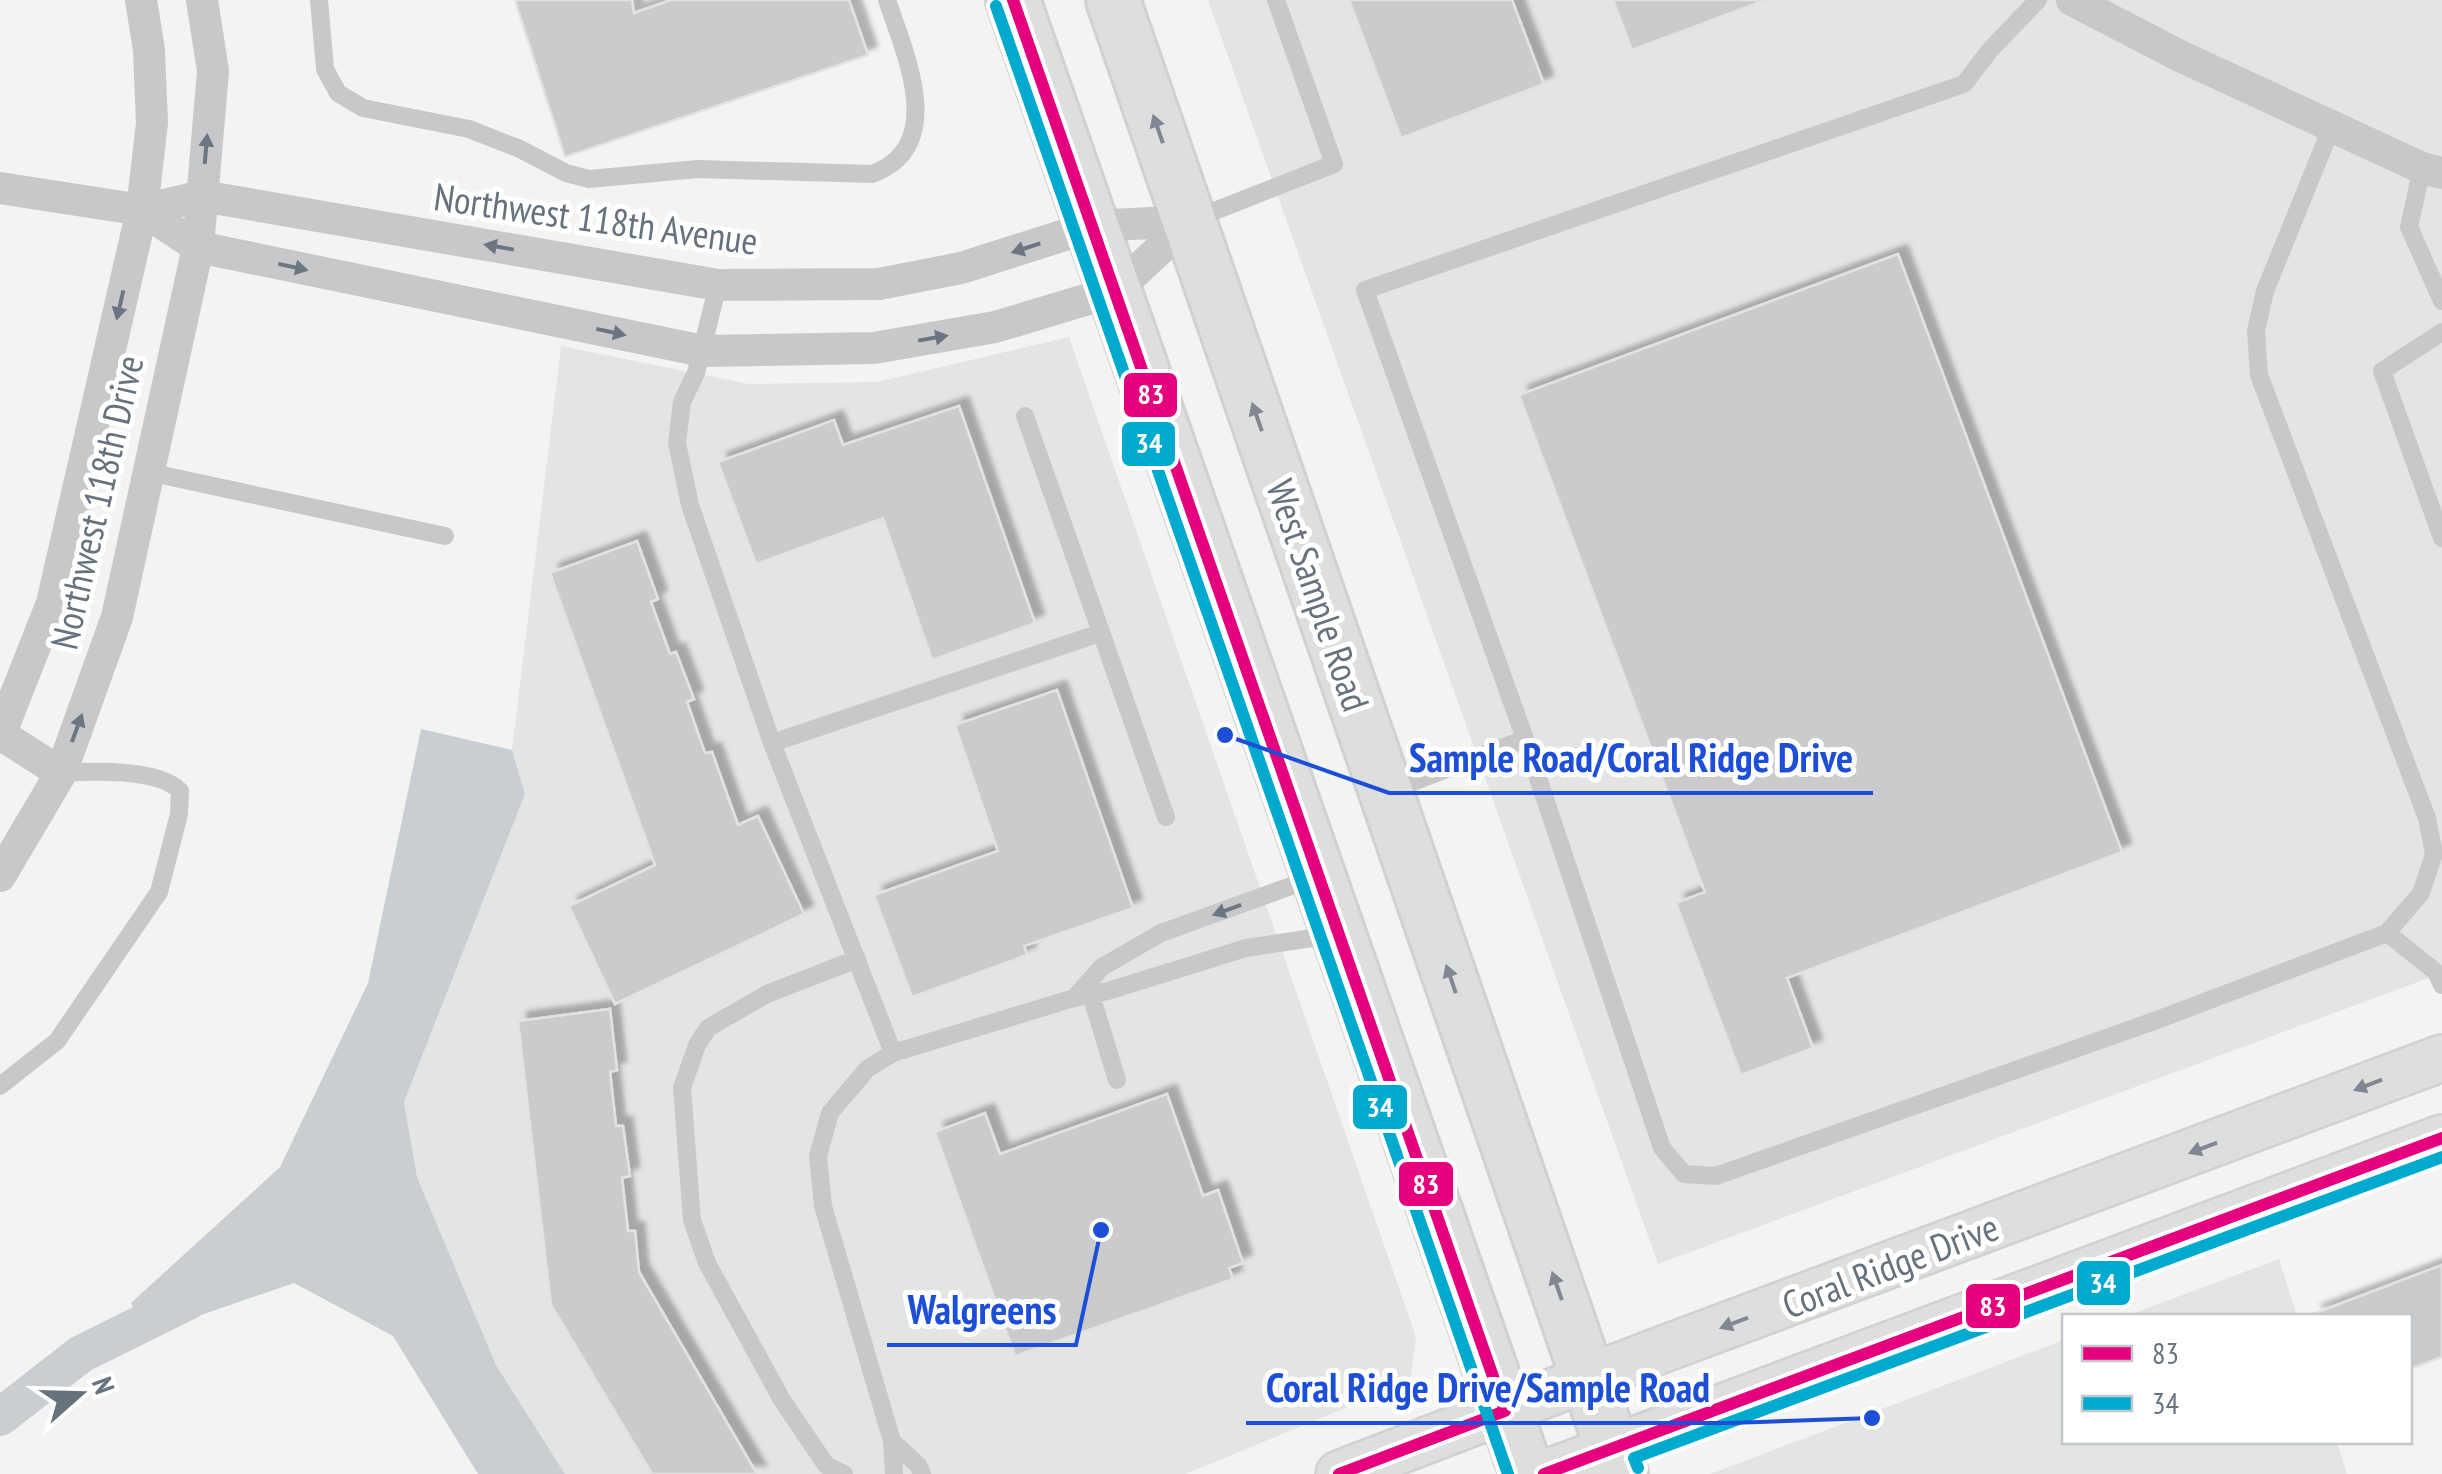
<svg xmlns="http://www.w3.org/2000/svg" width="2442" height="1474" font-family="'PT Sans Narrow',sans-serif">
<defs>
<filter id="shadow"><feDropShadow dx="9" dy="-9" stdDeviation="2.5" flood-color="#0004"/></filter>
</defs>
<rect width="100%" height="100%" fill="#f3f3f2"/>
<path fill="#e3e5e5" d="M 1208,0 L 2442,0 L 2442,973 L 1658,1264 Z
M 1069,337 L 1416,1337 L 1410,1381 L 1186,1474 L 565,1474 L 496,1365 L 417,1177 L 404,1102 L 525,794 L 512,750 L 561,346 L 749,384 L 877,382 Z
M 2279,1259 L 2297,1316 L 2126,1316 Z
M 2064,1340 L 2064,1442 L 2337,1442 L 2347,1474 L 1710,1474 Z"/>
<path fill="#c8ced1" d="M 421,729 L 512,750 L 525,794 L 404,1102 L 417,1177 L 496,1365 L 565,1474 L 478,1474 L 393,1336 L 294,1283 L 146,1334 L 131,1303 L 280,1167 L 368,983 Z"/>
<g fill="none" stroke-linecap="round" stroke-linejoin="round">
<path stroke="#c8ced1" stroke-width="38" d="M 0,1417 L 81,1354 L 188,1301"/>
</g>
<path fill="#cacbcc" stroke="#e2e2e2" stroke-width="2.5" filter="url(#shadow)" d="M 515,0 L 632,0 L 634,13 L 671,0 L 849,0 L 868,55 L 565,157 Z
M 1349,0 L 1512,0 L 1544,84 L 1401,138 Z
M 1613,0 L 1757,0 L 1758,3 L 1632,50 Z
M 1898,254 L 2122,852 L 1787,978 L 1813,1048 L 1741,1075 L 1676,903 L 1705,892 L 1519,395 Z
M 959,406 L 1035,623 L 932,660 L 883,518 L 756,564 L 718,462 L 834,420 L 843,445 Z
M 637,541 L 658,599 L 651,602 L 670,654 L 676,652 L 694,699 L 687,702 L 705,753 L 712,752 L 738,825 L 758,816 L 804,914 L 615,1004 L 569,906 L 655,865 L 550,573 Z
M 1057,690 L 1133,908 L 1024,946 L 1027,955 L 912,997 L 874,895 L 998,851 L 955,725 Z
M 610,1009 L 617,1070 L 610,1072 L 616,1126 L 623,1126 L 630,1176 L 622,1178 L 628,1231 L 635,1231 L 639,1272 L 757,1474 L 652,1474 L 551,1305 L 518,1021 Z
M 1167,1094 L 1203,1196 L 1218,1190 L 1243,1263 L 1229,1268 L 1233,1279 L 1015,1356 L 935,1132 L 985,1113 L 1000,1154 Z
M 2442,1265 L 2442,1357 L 2410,1369 L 2410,1316 L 2314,1316 L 2313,1314 Z"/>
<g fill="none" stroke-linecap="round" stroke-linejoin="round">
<defs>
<path id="secondary" d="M 1339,1474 L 1661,1350 L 2442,1058
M 1544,1474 L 2442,1138"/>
<path id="primary" d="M 1013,0 L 1527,1474
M 1113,0 L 1621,1474"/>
</defs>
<use href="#secondary" stroke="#d0d1d1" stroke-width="50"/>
<use href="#primary" stroke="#d0d1d2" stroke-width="58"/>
<path stroke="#c8c8ca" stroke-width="18" d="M 319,0 L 325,69 L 338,93 L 363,108 L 469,129 L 520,149 L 566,173 L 589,179 L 698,169 L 872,174 C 948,146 905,54 887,0
M 2038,0 L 1990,50 L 1964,84 L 1365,290 L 1525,739 L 1662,1148 L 1684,1174 L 1716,1176 L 2154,1021 L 2387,933 L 2421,893 L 2434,854 L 2427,818 L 2259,375 L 2256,331 L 2265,291 L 2332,126
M 2422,168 L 2409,227 L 2442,301
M 1194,219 L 1334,164 L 1276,0
M 718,285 L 696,373 L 682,402 L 677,443 L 690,505 L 772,743 L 893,1053
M 2442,332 L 2382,371 L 2442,538
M 1025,416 L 1166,817
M 148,472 L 445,536
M 772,743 L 1100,633
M 1392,790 L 1525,739
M 2387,933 L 2436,972 L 2442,985
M 1091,995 L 1117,1080
M 1074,998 L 1102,967 L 1161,933 L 1313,878
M 0,1086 L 57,1041 L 159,892 L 179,814 L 180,791 C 159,768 90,771 61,773
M 892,1441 L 918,1465 L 922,1474
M 844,1474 L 826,1465 L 782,1400 L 707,1263 L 692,1220 L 682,1088 L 697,1045 L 708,1028 L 767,994 L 857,959
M 894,1474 L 892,1441 L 823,1206 L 818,1156 L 830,1113 L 867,1069 L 893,1053 L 1074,998 L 1108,991 L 1246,948 L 1332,935"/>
<path stroke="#c8c8ca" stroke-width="32" d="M 2072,0 L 2180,56 L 2422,168 L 2442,173
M 0,188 L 142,210 L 202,196 L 718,285 L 879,284 L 961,268 L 1093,226 L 1190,221
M 142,210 L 198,247 L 703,351 L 874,348 L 995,327 L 1115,291 L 1190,221
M 0,734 L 61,773
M 0,735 L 52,603 L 142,210 L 152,123 L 149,50 L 141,0
M 0,876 L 61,773 L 117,617 L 198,247 L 213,71 L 202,0"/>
<use href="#secondary" stroke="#dddede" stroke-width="45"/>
<use href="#primary" stroke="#dddede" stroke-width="52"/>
<defs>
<path id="bus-1" d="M 1013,0 L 1505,1411 L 1339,1474
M 1544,1474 L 2442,1138"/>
<path id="bus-2" d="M 996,6 L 1508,1474
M 1638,1468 L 1634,1458 L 2442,1157"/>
</defs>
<use href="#bus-1" stroke="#fff" stroke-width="20"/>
<use href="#bus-2" stroke="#fff" stroke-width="20"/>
<use href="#bus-1" stroke="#e5007d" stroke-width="12"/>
<use href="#bus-2" stroke="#00a9ce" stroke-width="12"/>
</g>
<defs><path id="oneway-solid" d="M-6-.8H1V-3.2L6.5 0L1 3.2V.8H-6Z" transform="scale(2.5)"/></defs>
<g fill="#7f8892">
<use href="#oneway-solid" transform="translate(1158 129) rotate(-109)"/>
<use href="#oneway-solid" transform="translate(1257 417) rotate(-109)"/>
<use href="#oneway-solid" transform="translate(1451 979) rotate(-109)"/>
<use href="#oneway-solid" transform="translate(2368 1085) rotate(159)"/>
<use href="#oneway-solid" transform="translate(2203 1148) rotate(159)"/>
<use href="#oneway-solid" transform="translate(1557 1286) rotate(-109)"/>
<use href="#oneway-solid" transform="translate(1734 1323) rotate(159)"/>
</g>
<g fill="#6c7683">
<use href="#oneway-solid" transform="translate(206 149) rotate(-85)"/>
<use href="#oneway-solid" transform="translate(499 247) rotate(-170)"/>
<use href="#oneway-solid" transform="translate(1026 248) rotate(162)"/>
<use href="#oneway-solid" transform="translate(293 267) rotate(12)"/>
<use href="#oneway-solid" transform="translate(120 305) rotate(103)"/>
<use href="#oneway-solid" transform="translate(611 332) rotate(12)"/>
<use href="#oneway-solid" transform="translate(933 338) rotate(-10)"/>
<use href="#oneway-solid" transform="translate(77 728) rotate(-70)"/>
<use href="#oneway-solid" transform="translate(1227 910) rotate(160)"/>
</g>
<g text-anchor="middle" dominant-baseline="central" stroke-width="10" stroke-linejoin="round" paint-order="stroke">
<g font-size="38" fill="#67727f" stroke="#fff">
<text transform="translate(596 218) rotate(8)">Northwest 118th Avenue</text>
<text transform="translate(96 502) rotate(-77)">Northwest 118th Drive</text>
<text transform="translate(1319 595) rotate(71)">West Sample Road</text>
<text transform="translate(1890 1265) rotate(-21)">Coral Ridge Drive</text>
</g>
</g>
<path fill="none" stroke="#1d4ed8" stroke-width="4" d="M1225 735L1389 793H1873M1101 1230L1076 1345H887M1872 1418L1731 1423H1246"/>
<g fill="#1d4ed8" stroke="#fff" stroke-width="4">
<circle cx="1225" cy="735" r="10"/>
<circle cx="1101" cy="1230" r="10"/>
<circle cx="1872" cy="1418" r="10"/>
</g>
<g font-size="40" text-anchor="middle" font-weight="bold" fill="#1d4ed8" stroke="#fff" stroke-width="10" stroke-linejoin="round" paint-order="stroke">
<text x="1631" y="772">Sample Road/Coral Ridge Drive</text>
<text x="982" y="1324">Walgreens</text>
<text x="1488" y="1402">Coral Ridge Drive/Sample Road</text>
</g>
<g stroke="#fff" stroke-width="4">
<rect x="1122" y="371" width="57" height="48" rx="10" fill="#e5007d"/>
<rect x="1120" y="420" width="57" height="48" rx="10" fill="#00a9ce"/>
<rect x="1351" y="1083" width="58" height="48" rx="10" fill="#00a9ce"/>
<rect x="1397" y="1160" width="58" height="48" rx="10" fill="#e5007d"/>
<rect x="2075" y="1259" width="57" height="48" rx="10" fill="#00a9ce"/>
<rect x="1964" y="1282" width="58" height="48" rx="10" fill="#e5007d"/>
</g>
<g font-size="28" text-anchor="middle" font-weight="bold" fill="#fff">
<text x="1151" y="404">83</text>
<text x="1149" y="453">34</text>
<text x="1380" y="1117">34</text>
<text x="1426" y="1194">83</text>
<text x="2103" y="1293">34</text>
<text x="1993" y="1316">83</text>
</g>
<rect x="2062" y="1314" width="350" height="130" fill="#ffffff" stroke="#c2c7cc" stroke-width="2.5"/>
<rect x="2082" y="1346" width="50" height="15" fill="#e5007d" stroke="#c2c7cc" stroke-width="2.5"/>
<text x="2152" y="1364" font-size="30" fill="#67727f">83</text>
<rect x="2082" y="1396" width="50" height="15" fill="#00a9ce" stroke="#c2c7cc" stroke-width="2.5"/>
<text x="2152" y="1414" font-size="30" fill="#67727f">34</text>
<g transform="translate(80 1394) rotate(70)" stroke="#ffffff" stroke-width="8" paint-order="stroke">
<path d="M0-8L18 38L0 25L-18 38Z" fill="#67727f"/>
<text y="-15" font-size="28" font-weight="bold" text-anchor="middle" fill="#67727f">N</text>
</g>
</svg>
